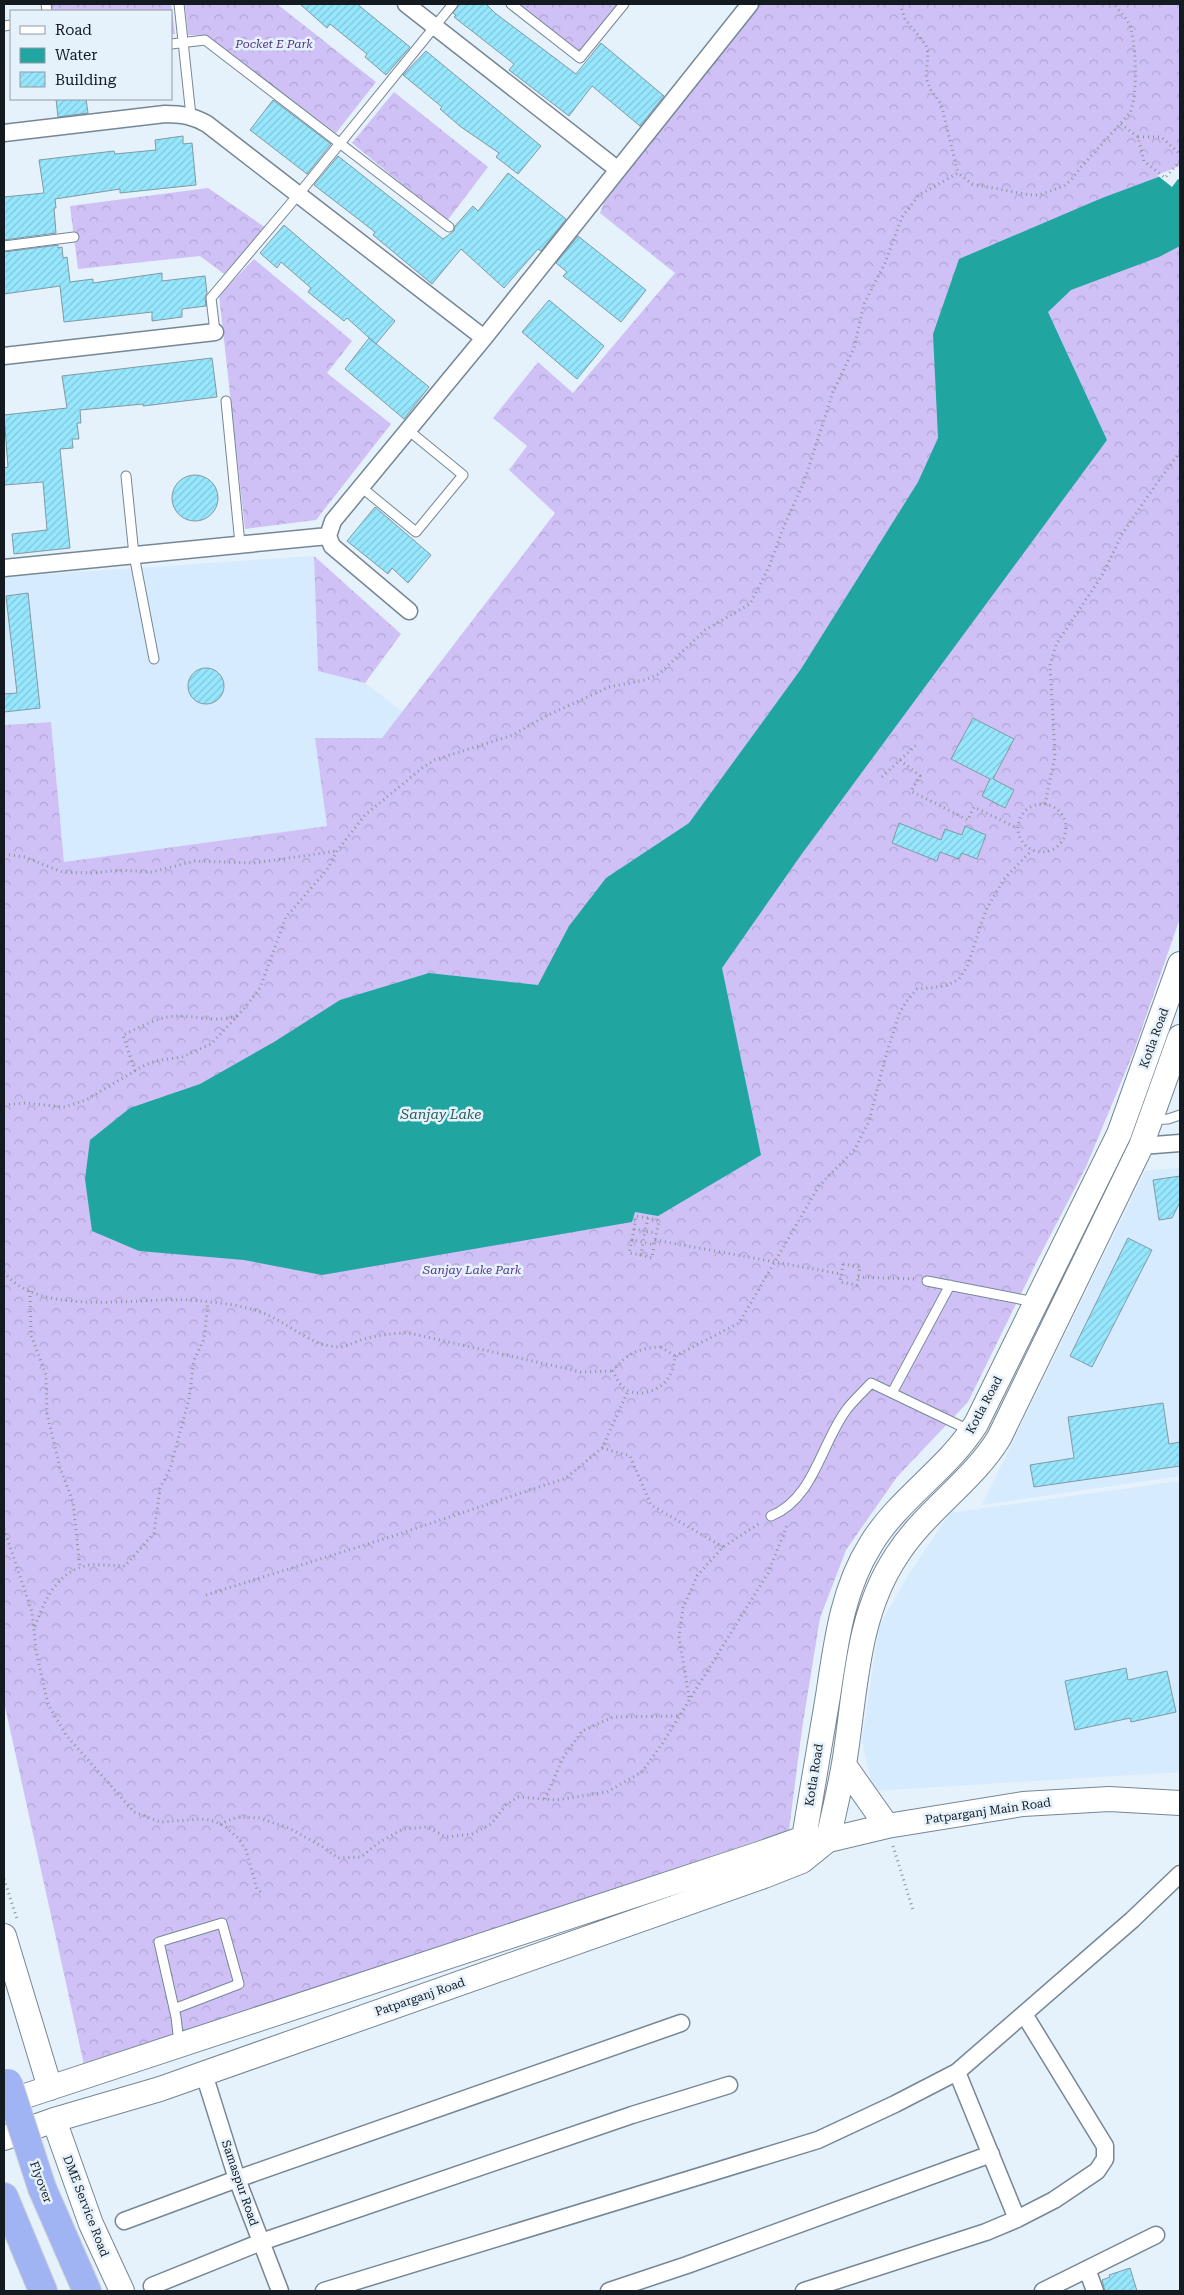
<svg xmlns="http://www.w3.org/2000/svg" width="1184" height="2295" font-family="'Roboto Serif',serif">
<defs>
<pattern id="forest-crowns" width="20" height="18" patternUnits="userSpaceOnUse" patternTransform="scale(1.25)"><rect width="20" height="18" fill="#cfc1f6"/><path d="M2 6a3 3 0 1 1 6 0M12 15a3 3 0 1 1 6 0" fill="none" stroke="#b1a5d3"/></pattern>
<pattern id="building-hatch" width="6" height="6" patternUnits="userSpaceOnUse" patternTransform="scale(1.25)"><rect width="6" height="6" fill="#96e7fe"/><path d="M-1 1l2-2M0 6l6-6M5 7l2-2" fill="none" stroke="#80c6d9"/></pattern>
</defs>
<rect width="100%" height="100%" fill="#e5f1fb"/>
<path fill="#d6ebfd" d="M 314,556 L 318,671 L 365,683 L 403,712 L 382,738 L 315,738 L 327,826 L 64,862 L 51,722 L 4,725 L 4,577 Z
M 1180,1168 L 1180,1476 L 982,1505 L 1145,1171 Z
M 1180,1481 L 1180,1772 L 873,1791 L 862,1740 L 879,1626 L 909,1574 L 950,1513 Z"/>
<path fill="url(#forest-crowns)" d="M 50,4 L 171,4 L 175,34 L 171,34 L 171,11 L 51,11 Z
M 185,4 L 277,4 L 376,82 L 336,133 L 205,35 L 188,35 Z
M 518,4 L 619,4 L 579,53 Z
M 750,4 L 1180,4 L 1180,918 L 1134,1051 L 1086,1167 L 1040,1255 L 968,1402 L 897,1477 L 846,1550 L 820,1618 L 802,1729 L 789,1830 L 180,2035 L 84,2065 L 4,1702 L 4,725 L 51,722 L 64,862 L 327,826 L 315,738 L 382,738 L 555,513 L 509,470 L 527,446 L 493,418 L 538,362 L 573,393 L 675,273 L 600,213 L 617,169 Z
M 394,92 L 488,167 L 447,221 L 352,143 Z
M 208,188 L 266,228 L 224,274 L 200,256 L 78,269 L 70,206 Z
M 254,259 L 352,341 L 327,373 L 391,424 L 316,520 L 245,529 L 219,295 Z
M 314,556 L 401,634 L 365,683 L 318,671 Z"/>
<path fill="#20a5a1" d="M 1180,169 L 1180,246 L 1159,257 L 1071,290 L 1048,312 L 1107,440 L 801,855 L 722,968 L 761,1155 L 658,1216 L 635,1212 L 632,1222 L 322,1275 L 244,1260 L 139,1251 L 92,1231 L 85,1179 L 90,1140 L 130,1108 L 200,1084 L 274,1042 L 340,1000 L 429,973 L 538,985 L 569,926 L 606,878 L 689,823 L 801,669 L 918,482 L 938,438 L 933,334 L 959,259 L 1102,198 Z"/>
<path fill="#e5f1fb" d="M 1180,166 L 1180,180 L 1178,179 L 1172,187 L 1157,175 Z"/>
<path fill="url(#building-hatch)" stroke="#809aa2" d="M 300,4 L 357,4 L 410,47 L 386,75 L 365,57 L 367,54 L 330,24 L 327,28 Z
M 459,4 L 486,4 L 495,13 L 576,74 L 601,43 L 664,96 L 640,126 L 592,86 L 569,116 L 509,70 L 514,64 L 454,17 L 456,15 L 453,13 Z
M 426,51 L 541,146 L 518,174 L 496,157 L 499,153 L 461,127 L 440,109 L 442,107 L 403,75 Z
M 56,99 L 86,99 L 88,113 L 58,117 Z
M 273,100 L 331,144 L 307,174 L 250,130 Z
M 183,136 L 183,144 L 192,143 L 196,185 L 120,193 L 120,189 L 55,199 L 56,208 L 54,208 L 56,233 L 4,240 L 4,197 L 44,193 L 39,160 L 114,151 L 115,154 L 156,150 L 155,140 Z
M 338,156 L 443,239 L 454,231 L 455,226 L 473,206 L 478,211 L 508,173 L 566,219 L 541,251 L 538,249 L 504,288 L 461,249 L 432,284 L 373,235 L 375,232 L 314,185 Z
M 284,225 L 395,321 L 376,344 L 347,318 L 344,321 L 308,292 L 311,288 L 281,262 L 277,268 L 260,253 Z
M 578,236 L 646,290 L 621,322 L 563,276 L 567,272 L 556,263 Z
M 58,245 L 58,248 L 62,247 L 63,258 L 67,257 L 70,282 L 93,279 L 93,283 L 162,273 L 162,281 L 205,276 L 207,293 L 205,297 L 206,306 L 182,309 L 182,317 L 152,321 L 152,312 L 64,322 L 60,286 L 4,294 L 4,252 Z
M 549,300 L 604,346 L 577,379 L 522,332 Z
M 369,338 L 429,387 L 404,419 L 345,369 Z
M 212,358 L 217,397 L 143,406 L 143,404 L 80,410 L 81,423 L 77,423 L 79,439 L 72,439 L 73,448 L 60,449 L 70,548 L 14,554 L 12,534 L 47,530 L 43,482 L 4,485 L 4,468 L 8,467 L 4,415 L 67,408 L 62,376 Z
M172 498a23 23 0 1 1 46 0a23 23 0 1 1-46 0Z
M 375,507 L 431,555 L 408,583 L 392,568 L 388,574 L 347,541 Z
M 28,593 L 40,708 L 4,712 L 4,694 L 17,693 L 6,596 Z
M188 686a18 18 0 1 1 36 0a18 18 0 1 1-36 0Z
M 973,718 L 1014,739 L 993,779 L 1014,790 L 1005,808 L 982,796 L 990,779 L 951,759 Z
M 899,823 L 941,840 L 945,829 L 962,835 L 965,826 L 986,835 L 977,859 L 962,853 L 959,859 L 940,852 L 937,861 L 892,843 Z
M 1180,1176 L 1180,1202 L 1172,1218 L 1159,1220 L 1153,1180 Z
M 1128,1238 L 1152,1250 L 1092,1367 L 1070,1356 Z
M 1163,1403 L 1169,1444 L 1180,1442 L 1180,1466 L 1034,1487 L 1030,1465 L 1074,1458 L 1068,1417 Z
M 1126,1668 L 1128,1680 L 1167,1671 L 1176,1712 L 1131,1722 L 1130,1718 L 1075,1730 L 1065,1681 Z
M 1130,2268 L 1137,2291 L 1105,2291 L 1102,2280 L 1110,2277 L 1109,2275 Z"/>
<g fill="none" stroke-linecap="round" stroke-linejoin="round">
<defs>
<path id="lane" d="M 46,4 L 47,11
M 179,4 L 191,116
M 511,4 L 580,58 L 624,4
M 4,26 L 11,25
M 171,44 L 205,40 L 449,227
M 4,246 L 74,237
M 215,332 L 211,298 L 298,195 L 453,4
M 226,401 L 240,544
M 126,476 L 134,555 L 154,659
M 361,487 L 416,532 L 463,475 L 408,430
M 1151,1120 L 1168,1119 L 1180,1115
M 927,1281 L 1035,1302
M 892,1393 L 950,1285
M 771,1516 C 814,1499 821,1443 847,1409 C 854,1400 863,1392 871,1383 L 969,1430
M 174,2009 L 239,1984 L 222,1923 L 159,1942 L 176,2017 L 179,2043"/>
<path id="street" d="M 406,4 L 617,169
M 4,133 L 165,114 C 182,114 193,116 207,124 L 484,338
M 4,356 L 215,332
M 4,568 L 328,536
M 409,611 L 332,546 L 328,536 L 333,521 L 484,338 L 750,4
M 1141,1146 L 1180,1143
M 957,2072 L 1017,2219
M 204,2074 L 237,2179 L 280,2291
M 124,2221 L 237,2179 L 681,2023
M 1087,2269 L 1095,2291
M 152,2286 L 261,2242 L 632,2115 L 729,2085
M 324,2291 L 818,2140 L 895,2104 L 957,2072 L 1132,1920 L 1180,1874
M 609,2291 L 687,2265 L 991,2154
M 804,2291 L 986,2232 L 1017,2219 L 1054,2200 L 1097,2171 L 1105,2159 L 1105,2146 L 1024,2014
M 1043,2291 L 1156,2235"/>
<path id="secondary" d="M 844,1765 L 887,1826
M 804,1838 C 812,1790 820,1743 828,1696 C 836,1643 842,1590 871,1544 C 899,1498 947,1470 976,1424 L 1119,1134 L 1180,964
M 828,1840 C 834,1811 842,1781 846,1751 C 856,1683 858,1613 897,1555 C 925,1511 972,1482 999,1438 L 1141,1146 L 1180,1037
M 4,1936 L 50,2088
M 4,2103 L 756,1855 L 804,1838 L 828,1840 L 887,1826 L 1023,1804 L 1109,1799 L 1180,1803
M 54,2120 L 91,2224 L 122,2291
M 4,2138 L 54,2120 L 160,2089 L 764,1876 L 802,1861 L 828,1840"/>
<path id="highway" d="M 42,2188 L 87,2291
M 4,2197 L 43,2291"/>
</defs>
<use href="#lane" stroke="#758796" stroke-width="11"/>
<use href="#street" stroke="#758796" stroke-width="19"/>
<use href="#secondary" stroke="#758796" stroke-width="26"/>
<use href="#highway" stroke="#d0d1d2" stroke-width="30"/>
<path stroke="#8c969e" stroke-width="3" stroke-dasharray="1 4" stroke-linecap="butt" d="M 900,4 L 905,19 L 926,45 L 928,53 L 926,78 L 931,90 L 941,104 L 958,173
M 1121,124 L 1138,137 L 1144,161 L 1165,178 L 1180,161
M 1138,137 L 1161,137 L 1180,154
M 900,760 L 920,776 L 911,791 L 968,820 L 974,807 L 1017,828
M 882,777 L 916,745
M 1045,804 L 1055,756 L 1050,664 L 1057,643 L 1103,574 L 1122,534 L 1157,483 L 1180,452
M1018 828a24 24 0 1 1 48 0a24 24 0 1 1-48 0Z
M 4,854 L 25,857 L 62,872 L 94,873 L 119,870 L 152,872 L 195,861 L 254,863 L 337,851
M 135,1071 L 123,1035 C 136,1029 152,1020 167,1017 C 192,1013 210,1024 237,1016
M 4,1105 L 24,1103 L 65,1107 L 86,1100 L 143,1066 L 155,1061 L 182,1057 L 211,1044 L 243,1010 L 260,988 L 286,917 L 327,870 L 337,851 L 365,815 L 421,769 L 434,760 L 513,735 L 546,716 L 609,687 L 645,680 L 659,674 L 705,630 L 750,604 L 769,567 L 784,526 L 804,482 L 833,392 L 854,348 L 864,304 L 885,263 L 902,217 L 919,195 L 958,173 L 972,184 L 1030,195 L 1039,195 L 1064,186 L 1070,181 L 1081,167 L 1130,113 C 1138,94 1136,49 1131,29 C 1129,20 1119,11 1114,4
M 648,1218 L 636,1216 L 634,1229 L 645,1231 L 643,1242 L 654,1245 L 659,1221 L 648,1218 L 645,1231 L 656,1233
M 634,1229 L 632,1240 L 643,1242 L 641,1255 L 652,1258 L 654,1245
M 632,1240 L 629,1253 L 641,1255
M 655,1240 L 841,1274
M 843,1264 L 860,1267 L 857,1285 L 840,1282 Z
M 4,1272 C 39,1318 138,1297 189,1300 C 213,1302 240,1304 263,1313 C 287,1322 312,1347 339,1347 C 347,1347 356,1341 364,1339 C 378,1335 393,1333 409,1333 L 581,1372 L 613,1371
M 858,1277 L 914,1279
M 30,1291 L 31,1335 L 46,1375 L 47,1414 L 60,1468 L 73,1502 L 80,1568
M 661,1347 L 675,1356 C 674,1365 672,1374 666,1381 C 658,1391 639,1397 627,1390 C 620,1386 616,1378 613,1371 C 627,1353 639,1348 661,1347 Z
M 675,1356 L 739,1323 L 819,1186 L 855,1149 L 869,1121 L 885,1059 L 899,1014 L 906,1002 L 917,989 L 946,986 L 959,979 L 967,967 L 986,910 L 1004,879 L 1032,850
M 602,1448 L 630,1456 L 651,1505 L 723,1547
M 4,1529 L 32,1612 L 36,1650 L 46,1696 L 49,1706 L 66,1735 L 134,1812 L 160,1822 L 202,1819 L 214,1821 L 226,1827 L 238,1838 L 246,1850 L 257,1889 L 262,1893
M 206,1595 L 393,1536 L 566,1478 L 602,1448 L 628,1391
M 35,1626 C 45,1599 58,1570 90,1565 C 101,1564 114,1566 125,1566 L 154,1533 L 160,1488 L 170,1469 L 189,1399 L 194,1360 L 204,1339 L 208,1302
M 689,1697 L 679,1637 L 683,1608 L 697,1576 L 723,1547 L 760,1523
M 545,1799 L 563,1758 L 582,1731 L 613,1717 L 678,1716
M 220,1824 L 237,1817 L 259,1818 L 289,1828 L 323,1847 L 338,1858 L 361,1857 L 378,1843 L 403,1829 L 427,1827 L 446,1837 L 472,1834 L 491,1824 L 506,1805 L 518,1797 L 556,1800 L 607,1792 L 642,1772 L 664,1741 L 768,1573 L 788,1523
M 893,1846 L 913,1910
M 4,1879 L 17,1919"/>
<use href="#lane" stroke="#fff" stroke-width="9"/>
<use href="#street" stroke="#fff" stroke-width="16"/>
<use href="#secondary" stroke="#fff" stroke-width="24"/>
<use href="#highway" stroke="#a0b4f3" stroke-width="28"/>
<defs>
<path id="highway-bridge" d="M 8,2083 L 42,2188"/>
</defs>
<use href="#highway-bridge" stroke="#d0d1d2" stroke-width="30" stroke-linecap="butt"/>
<use href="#highway-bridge" stroke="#a0b4f3" stroke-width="28"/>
</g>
<g text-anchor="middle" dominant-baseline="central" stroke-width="5" stroke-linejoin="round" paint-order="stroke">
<g font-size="12" font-style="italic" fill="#53348a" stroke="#e5f1fb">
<text x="274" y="44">Pocket E Park</text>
<text x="472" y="1270">Sanjay Lake Park</text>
</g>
<g font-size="12" fill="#131a20" stroke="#e5f1fb">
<text transform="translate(1154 1038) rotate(-70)">Kotla Road</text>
<text transform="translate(984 1405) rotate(-62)">Kotla Road</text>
<text transform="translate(814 1775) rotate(-81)">Kotla Road</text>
<text transform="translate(988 1811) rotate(-8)">Patparganj Main Road</text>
<text transform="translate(420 1997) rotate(-19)">Patparganj Road</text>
<text transform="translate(41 2182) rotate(70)">Flyover</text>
<text transform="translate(240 2183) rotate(71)">Samaspur Road</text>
<text transform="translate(86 2206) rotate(69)">DME Service Road</text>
</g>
<g font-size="14" font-style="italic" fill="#2a5c5a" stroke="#e5f1fb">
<text x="441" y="1114">Sanjay Lake</text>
</g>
</g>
<rect width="1184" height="2295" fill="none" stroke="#131a20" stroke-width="10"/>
<rect x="10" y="10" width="162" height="90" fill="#e5f1fb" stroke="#919ba3"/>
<rect x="20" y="26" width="25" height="8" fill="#ffffff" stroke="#919ba3"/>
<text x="55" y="35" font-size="15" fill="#131a20">Road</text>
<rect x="20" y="48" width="25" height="15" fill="#20a5a1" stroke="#919ba3"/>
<text x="55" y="60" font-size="15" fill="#131a20">Water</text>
<rect x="20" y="72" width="25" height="15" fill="url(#building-hatch)" stroke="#919ba3"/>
<text x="55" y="85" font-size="15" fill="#131a20">Building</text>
</svg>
